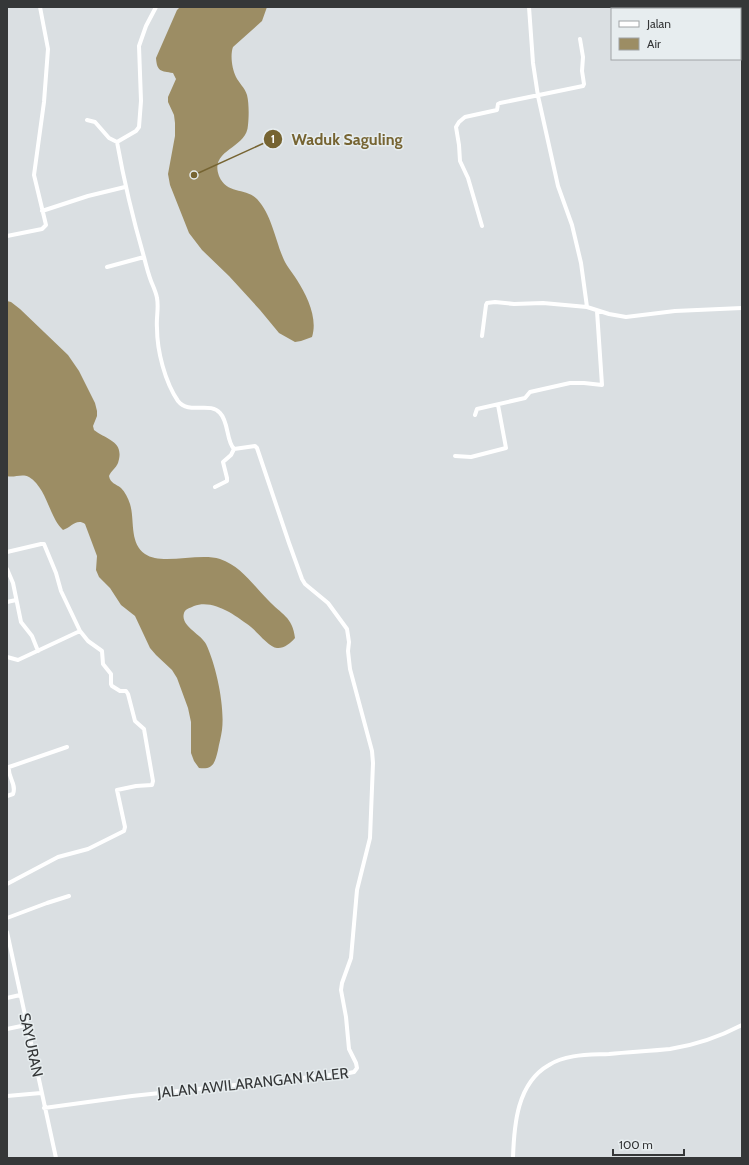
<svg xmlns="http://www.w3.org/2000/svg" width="749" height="1165" font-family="Cabin,sans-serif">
<rect width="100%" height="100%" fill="#dadfe2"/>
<path fill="#9c8d64" d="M 180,7 L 267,7 L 262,21 L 233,47 C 230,55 232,69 236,77 C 239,83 245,88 247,95 C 249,103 249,116 248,125 C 247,149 209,149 219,176 C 227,195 245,187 257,199 C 272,215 275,240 284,260 C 287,267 293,273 297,280 C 307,296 318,318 312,337 L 301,341 L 295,342 L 279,333 L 260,310 L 229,276 L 202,250 L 189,233 L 170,185 L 168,174 L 175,136 L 175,123 L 174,115 L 168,102 L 168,97 L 176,79 L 173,73 C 161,71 157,72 156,58 L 177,10 Z
M 7,301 L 11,302 L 20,309 L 68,355 L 79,371 L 95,403 L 97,411 L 97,416 L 93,426 L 94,430 C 107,440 125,441 118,463 C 116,468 111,471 109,476 C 110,483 116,484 121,488 C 125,492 128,498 130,504 C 135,520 129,543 145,554 C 162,566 199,552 220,559 C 241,566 253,585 268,600 C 281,614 293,617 295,638 C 291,643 283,649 277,648 C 270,648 257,632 251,627 C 236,616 214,599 194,606 C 190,608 185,609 184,613 C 180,626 201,634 206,644 C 216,665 225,706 222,730 C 221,737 219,744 218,750 C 215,763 213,770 199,768 L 194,761 L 191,753 L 191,722 L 188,708 L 177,678 L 172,670 L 156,655 L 150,648 L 135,616 L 121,605 L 110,588 L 99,577 L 96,570 L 97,556 L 85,524 C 76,518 71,528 63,530 C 49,517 47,488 29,477 C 22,473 14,478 7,476 Z"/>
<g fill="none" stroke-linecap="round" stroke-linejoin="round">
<path stroke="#fff" stroke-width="4" d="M 529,7 L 533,63 L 538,96 L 558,186 L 572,225 L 581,263 L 587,307 L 609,314 L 626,317 L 675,311 L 742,308
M 87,120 L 95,122 L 109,138 L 117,142
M 117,142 L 136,131 L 139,127 L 141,101 L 139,46 L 146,26 L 156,7
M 42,211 L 88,196 L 125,187
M 482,226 L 468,178 L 460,161 L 459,145 L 456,127 L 459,122 L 465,117 L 497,110 L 498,104 L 500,103 L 583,86 L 584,84 L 582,71 L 583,57 L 580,39
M 7,236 L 42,229 L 46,225 L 34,175 L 44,102 L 48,49 L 40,7
M 107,267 L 144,257
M 482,336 L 486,305 L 487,303 L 495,302 L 514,304 L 543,303 L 587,307
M 475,415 L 477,409 L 525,398 L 530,392 L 570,383 L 584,383 L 602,385 L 597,311
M 455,456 L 471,457 L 506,448 L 498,405
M 215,487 L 227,481 L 227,478 L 223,462 L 231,455 L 234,449
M 7,552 L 41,544 L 44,544 L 56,573 L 61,591 L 80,631 L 18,660 L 7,657
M 7,569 L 13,583 L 21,622 L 32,636 L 38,651
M 7,602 L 16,600
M 7,796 L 13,794 C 17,784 7,776 9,767 L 67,747
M 7,884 L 58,857 L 88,849 L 124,831 L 125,827 L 117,790 L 136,786 L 152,785 L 153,781 L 144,729 L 135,721 L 128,694 L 126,691 L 120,691 L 112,686 L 111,684 L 111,674 L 103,664 L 102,651 L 88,641 L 80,631
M 7,918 L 47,903 L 69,896
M 7,932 L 56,1158
M 7,998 L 20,995
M 7,1029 L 26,1025
M 7,1096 L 41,1093
M 44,1108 L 132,1096 L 349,1073 L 354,1072 L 357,1068 L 356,1063 L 349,1049 L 346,1017 L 341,990 L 342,983 L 351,958 L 357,890 L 370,838 L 373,763 L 372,751 L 350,669 L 348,651 L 349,642 L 347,629 L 328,603 L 305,584 L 302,579 L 289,543 L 257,448 L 255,446 L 234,449 C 226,441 229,422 220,413 C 210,401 189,415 178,401 C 165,382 157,351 157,328 C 156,318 159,308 157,298 C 156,292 153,286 151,281 C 148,273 146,265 144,257 C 133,219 124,181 117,142
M 513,1158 C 514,1125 517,1083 549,1065 C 566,1054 589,1055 609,1054 C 629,1052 650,1051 670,1049 C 696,1045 719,1037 742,1025"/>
</g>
<g text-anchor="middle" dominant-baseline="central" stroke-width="3" stroke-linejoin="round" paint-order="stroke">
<g font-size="15" fill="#353738" stroke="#e7edef">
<text transform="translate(31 1045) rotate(78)">SAYURAN</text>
<text transform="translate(253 1083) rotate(-6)">JALAN AWILARANGAN KALER</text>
</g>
</g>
<path fill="none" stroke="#766432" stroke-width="1.5" d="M194 175L273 139"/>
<g fill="#766432" stroke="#e7edef" stroke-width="1.5">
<circle cx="194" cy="175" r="4"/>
<circle cx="273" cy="139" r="10"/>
</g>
<g font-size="12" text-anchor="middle" font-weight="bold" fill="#fff">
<text x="273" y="143">1</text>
</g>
<g font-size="16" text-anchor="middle" font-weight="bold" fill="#766432" stroke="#e7edef" stroke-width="3" stroke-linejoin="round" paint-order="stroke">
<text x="347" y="145">Waduk Saguling</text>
</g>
<rect width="749" height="1165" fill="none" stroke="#353738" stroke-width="16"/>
<rect x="611" y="8" width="130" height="52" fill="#e7edef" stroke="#a0a4a6"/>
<rect x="619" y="21" width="20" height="6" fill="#ffffff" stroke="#a0a4a6"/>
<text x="647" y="28" font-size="12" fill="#353738">Jalan</text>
<rect x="619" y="38" width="20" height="12" fill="#9c8d64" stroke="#a0a4a6"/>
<text x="647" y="48" font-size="12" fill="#353738">Air</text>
<path d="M613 1149v6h71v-6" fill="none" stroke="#353738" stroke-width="2"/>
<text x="619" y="1149" font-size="12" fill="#353738" stroke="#e7edef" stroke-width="3" paint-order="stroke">100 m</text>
</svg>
